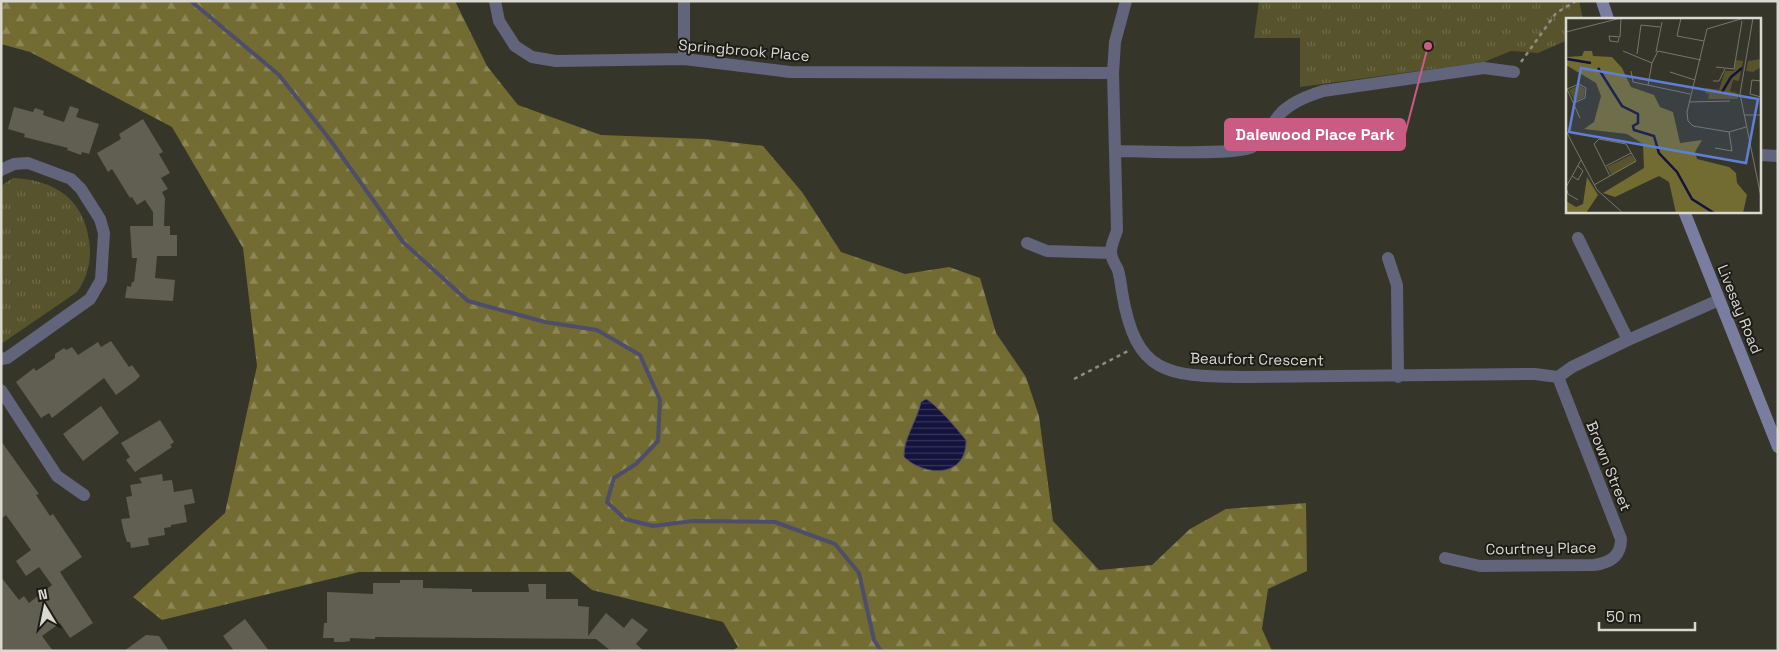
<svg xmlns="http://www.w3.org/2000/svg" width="1779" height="652" font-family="'Space Grotesk',sans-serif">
<defs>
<pattern id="grass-tufts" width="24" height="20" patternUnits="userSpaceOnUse" patternTransform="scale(1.25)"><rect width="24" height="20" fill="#57532c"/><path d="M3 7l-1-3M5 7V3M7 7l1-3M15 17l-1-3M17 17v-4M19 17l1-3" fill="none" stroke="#6f6b4a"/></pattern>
<pattern id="forest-firs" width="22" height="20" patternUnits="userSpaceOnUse" patternTransform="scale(1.25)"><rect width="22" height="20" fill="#726c32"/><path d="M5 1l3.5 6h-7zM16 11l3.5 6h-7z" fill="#8c8758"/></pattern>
<pattern id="water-rules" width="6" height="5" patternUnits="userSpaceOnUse" patternTransform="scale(1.25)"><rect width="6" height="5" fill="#14133e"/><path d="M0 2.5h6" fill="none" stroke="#363559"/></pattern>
</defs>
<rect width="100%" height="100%" fill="#363529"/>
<path fill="url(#grass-tufts)" d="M 1259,1 L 1579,1 L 1583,19 L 1568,19 L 1568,40 L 1538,53 L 1511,51 L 1484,62 L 1300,87 L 1300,38 L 1254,38 Z
M 13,178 C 54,180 83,198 89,240 C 92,259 88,277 77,292 L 1,344 L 1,186 Z"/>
<path fill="url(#forest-firs)" d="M 1,1 L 455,1 L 487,66 L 518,105 L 601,135 L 705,139 L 763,146 L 802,192 L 841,252 L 905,274 L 949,267 L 980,278 L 996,333 L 1026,377 L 1039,416 L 1053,521 L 1099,570 L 1152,565 L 1190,529 L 1226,509 L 1306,503 L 1307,571 L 1268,589 L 1262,629 L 1272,651 L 732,651 L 738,647 L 723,622 L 592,590 L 570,572 L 359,572 L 162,620 L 133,597 L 225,513 L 257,366 L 243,248 L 172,127 L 30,52 L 1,44 Z"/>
<path fill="url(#water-rules)" stroke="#4f4e6a" d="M 926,399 C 937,405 957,429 966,440 C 967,478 925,477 904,457 C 903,439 917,421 921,402 Z"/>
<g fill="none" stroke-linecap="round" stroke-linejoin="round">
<path stroke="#4f4e6a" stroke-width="4" d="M 191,1 L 279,75 L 331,141 L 403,242 L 468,301 L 545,322 L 597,330 L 640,355 L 660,400 L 658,441 L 636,464 L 614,478 L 607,502 L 625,519 L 653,526 L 693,521 L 775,522 L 835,544 L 859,573 L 874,640 L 881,651"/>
</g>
<path fill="#605f51" d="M 70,106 L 79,109 L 76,117 L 99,124 L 89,154 L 82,152 L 81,155 L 67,150 L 68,148 L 24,137 L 25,134 L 8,129 L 14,107 L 33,112 L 35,108 L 44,111 L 43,115 L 64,122 Z
M 143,119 L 163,152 L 159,154 L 170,173 L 161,178 L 168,189 L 162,192 L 165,198 L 164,226 L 170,226 L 170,235 L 177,235 L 177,256 L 157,256 L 155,278 L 175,280 L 173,301 L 125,298 L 127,286 L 131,287 L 132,282 L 134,282 L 137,258 L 132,258 L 130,226 L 153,226 L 153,212 L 145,200 L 137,205 L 132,197 L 130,198 L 112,169 L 108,172 L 97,153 L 121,139 L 119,134 Z
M 111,341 L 129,367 L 132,365 L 140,376 L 135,381 L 116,395 L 104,378 L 52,418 L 49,413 L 41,418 L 16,382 L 34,368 L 36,371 L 55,358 L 55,354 L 64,348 L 66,350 L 72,347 L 78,355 L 98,342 L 101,347 Z
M 101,406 L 119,433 L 83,461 L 63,434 Z
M 160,420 L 174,442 L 170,445 L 172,447 L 135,472 L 126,460 L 130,457 L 121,443 Z
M 1,441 L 39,494 L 36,495 L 50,516 L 53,514 L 82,557 L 60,572 L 93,623 L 70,638 L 60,623 L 42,636 L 53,651 L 4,651 L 1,646 L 1,577 L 19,600 L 24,596 L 29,603 L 52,585 L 39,567 L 26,576 L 16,561 L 31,550 L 6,515 L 1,519 Z
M 162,474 L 163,481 L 172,480 L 174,492 L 192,489 L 195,503 L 184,505 L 187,522 L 171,525 L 171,527 L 164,528 L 165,535 L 148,538 L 149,545 L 131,548 L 130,542 L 127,542 L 124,533 L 121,519 L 130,518 L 126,497 L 132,496 L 130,485 L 142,483 L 139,478 Z
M 400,580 L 423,580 L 423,588 L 472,589 L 472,592 L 529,592 L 528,584 L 546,584 L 546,599 L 578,599 L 578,606 L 589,607 L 588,636 L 606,613 L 624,628 L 632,618 L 648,630 L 636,644 L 644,651 L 611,651 L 596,639 L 375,637 L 375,639 L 350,638 L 350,641 L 344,642 L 334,642 L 334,638 L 323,638 L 324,623 L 327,623 L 327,592 L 373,594 L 373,583 L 400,583 Z
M 245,619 L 269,651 L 234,651 L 223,636 Z
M 146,635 L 159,636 L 169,651 L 124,651 Z"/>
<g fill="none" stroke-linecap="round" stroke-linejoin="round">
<path stroke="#8e8d83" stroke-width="2.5" stroke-dasharray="4 4" stroke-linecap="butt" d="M 1521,62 L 1556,13 L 1576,1
M 1074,379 L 1128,351"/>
<path stroke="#61647a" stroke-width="12" d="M 495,1 L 499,21 L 515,46 L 532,57 L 556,61 L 684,59 L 790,72 L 1113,73
M 1126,1 L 1115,42 L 1113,73 L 1117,230 C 1115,238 1111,244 1111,252 C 1111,259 1115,263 1118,270 C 1120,277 1121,285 1122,292 C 1136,377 1169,376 1245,377 L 1535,374 L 1558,377 L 1572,367 L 1628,340 L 1719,300
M 684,59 L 684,1
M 1117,151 C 1143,151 1233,156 1252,147 C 1266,139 1271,123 1282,112 C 1294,101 1308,96 1323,91 L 1484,68 L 1514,72
M 1760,155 L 1778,156
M 1,170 L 14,164 L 28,163 L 71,179 L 81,189 L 100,219 L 104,233 L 101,280 L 90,299 L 7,358 L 1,359
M 1578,238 L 1628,340
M 1027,243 L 1047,251 L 1111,253
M 1388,258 L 1397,285 L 1398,377
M 1,390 L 57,476 L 84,495
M 1445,558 L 1480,566 L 1594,565 C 1610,563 1621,556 1621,539 L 1558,377"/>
<path stroke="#797ea1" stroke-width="12" d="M 1602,1 L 1608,19
M 1684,211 L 1778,447"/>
</g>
<g text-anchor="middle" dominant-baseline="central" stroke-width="4" stroke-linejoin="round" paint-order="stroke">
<g font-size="15" fill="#dad9d1" stroke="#1d1c17">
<text transform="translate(744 50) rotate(5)">Springbrook Place</text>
<text transform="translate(1740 309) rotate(68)">Livesay Road</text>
<text transform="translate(1257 359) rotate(1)">Beaufort Crescent</text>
<text transform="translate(1609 466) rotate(68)">Brown Street</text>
<text transform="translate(1541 548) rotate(-1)">Courtney Place</text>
</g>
</g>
<g transform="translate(1566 18)">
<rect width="195" height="195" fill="#363529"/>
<path d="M 195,41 L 195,49 L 187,54 L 180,53 L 182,43 ZM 170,42 L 177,43 L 173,63 L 167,62 L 164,73 L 171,75 L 172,81 L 142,81 L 143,76 L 139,75 L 140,70 L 153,72 L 159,53 L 168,53 ZM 13,67 L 19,71 L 18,79 L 9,84 L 3,72 ZM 65,137 L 70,144 L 46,157 L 41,149 Z" fill="#57532c"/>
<path d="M 18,33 L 26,33 L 27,38 L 46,39 L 56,50 L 65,69 L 88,77 L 94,89 L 107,94 L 114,125 L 136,122 L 129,134 L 131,141 L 163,149 L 170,155 L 171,165 L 181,177 L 177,195 L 110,195 L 103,164 L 93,158 L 49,179 L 37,175 L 78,150 L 77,126 L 61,116 L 18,111 L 28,104 L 35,78 L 30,65 L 0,47 L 0,39 L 16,38 ZM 21,159 L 32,177 L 20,195 L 0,195 L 0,183 L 10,189 L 17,186 Z" fill="#726c32"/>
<path fill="none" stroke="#14133e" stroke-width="2.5" d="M 1,41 L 25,45M 32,50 L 56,88 L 72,96 L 72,105 L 67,108 L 68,112 L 88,118 L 93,135 L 111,154 L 126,181 L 148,195M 156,74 L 165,59 L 176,50"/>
<path fill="none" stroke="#78776c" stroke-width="1" d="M 115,0 L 111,18 L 138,23M 178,0 L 141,11 L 121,94 L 122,103 L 127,108 L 163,114 L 180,109M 187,0 L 174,76 L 195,179M 0,14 L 55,0M 43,18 L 54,19 L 55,0M 43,18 L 44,23 L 52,24 L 53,20M 57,33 L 86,45 L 92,33 L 135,42M 90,34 L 96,4M 71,36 L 75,7 L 94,9M 150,49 L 168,51 L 176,3M 65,53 L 67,64 L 124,76M 104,54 L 129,62M 147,63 L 153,63 L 159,51M 195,63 L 186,62 L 184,76 L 195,79M 82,67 L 86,45M 1,71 L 13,66 L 20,70 L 19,80 L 8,85M 1,71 L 14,100M 123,84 L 164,83M 178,97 L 195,97M 0,113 L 31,172 L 57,195M 149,130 L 166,133 L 163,114M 40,148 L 65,135M 6,158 L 12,162 L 17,153 L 12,148M 28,167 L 70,143 L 60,126 L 33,121 L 28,126 L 44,158M 12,182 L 2,176 L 0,169 L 15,142"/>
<path fill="#5f7fd6" fill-opacity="0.15" stroke="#5f7fd6" stroke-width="2.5" d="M 15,50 L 192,81 L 180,145 L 3,114 Z"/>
<rect width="195" height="195" fill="none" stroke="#dad9d1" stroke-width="2.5"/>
</g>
<path fill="none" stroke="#ca5c84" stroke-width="2" d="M1428 46L1405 134"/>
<circle fill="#ca5c84" stroke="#1d1c17" stroke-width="2" cx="1428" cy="46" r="5"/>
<rect fill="#ca5c84" stroke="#ca5c84" stroke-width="2" x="1225" y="119" width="180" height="31" rx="5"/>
<g font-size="16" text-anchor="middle" font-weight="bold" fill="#fff">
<text x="1315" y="140">Dalewood Place Park</text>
</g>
<rect width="1779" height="652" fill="none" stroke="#dad9d1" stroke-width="5"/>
<g transform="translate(45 607) rotate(350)" stroke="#1d1c17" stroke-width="4" paint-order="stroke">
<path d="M0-4L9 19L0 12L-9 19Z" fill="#dad9d1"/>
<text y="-8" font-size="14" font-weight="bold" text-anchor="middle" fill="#dad9d1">N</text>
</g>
<path d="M1599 622v8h96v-8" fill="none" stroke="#dad9d1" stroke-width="2.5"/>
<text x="1606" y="622" font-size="15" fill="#dad9d1" stroke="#1d1c17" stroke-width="4" paint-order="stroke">50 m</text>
</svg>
